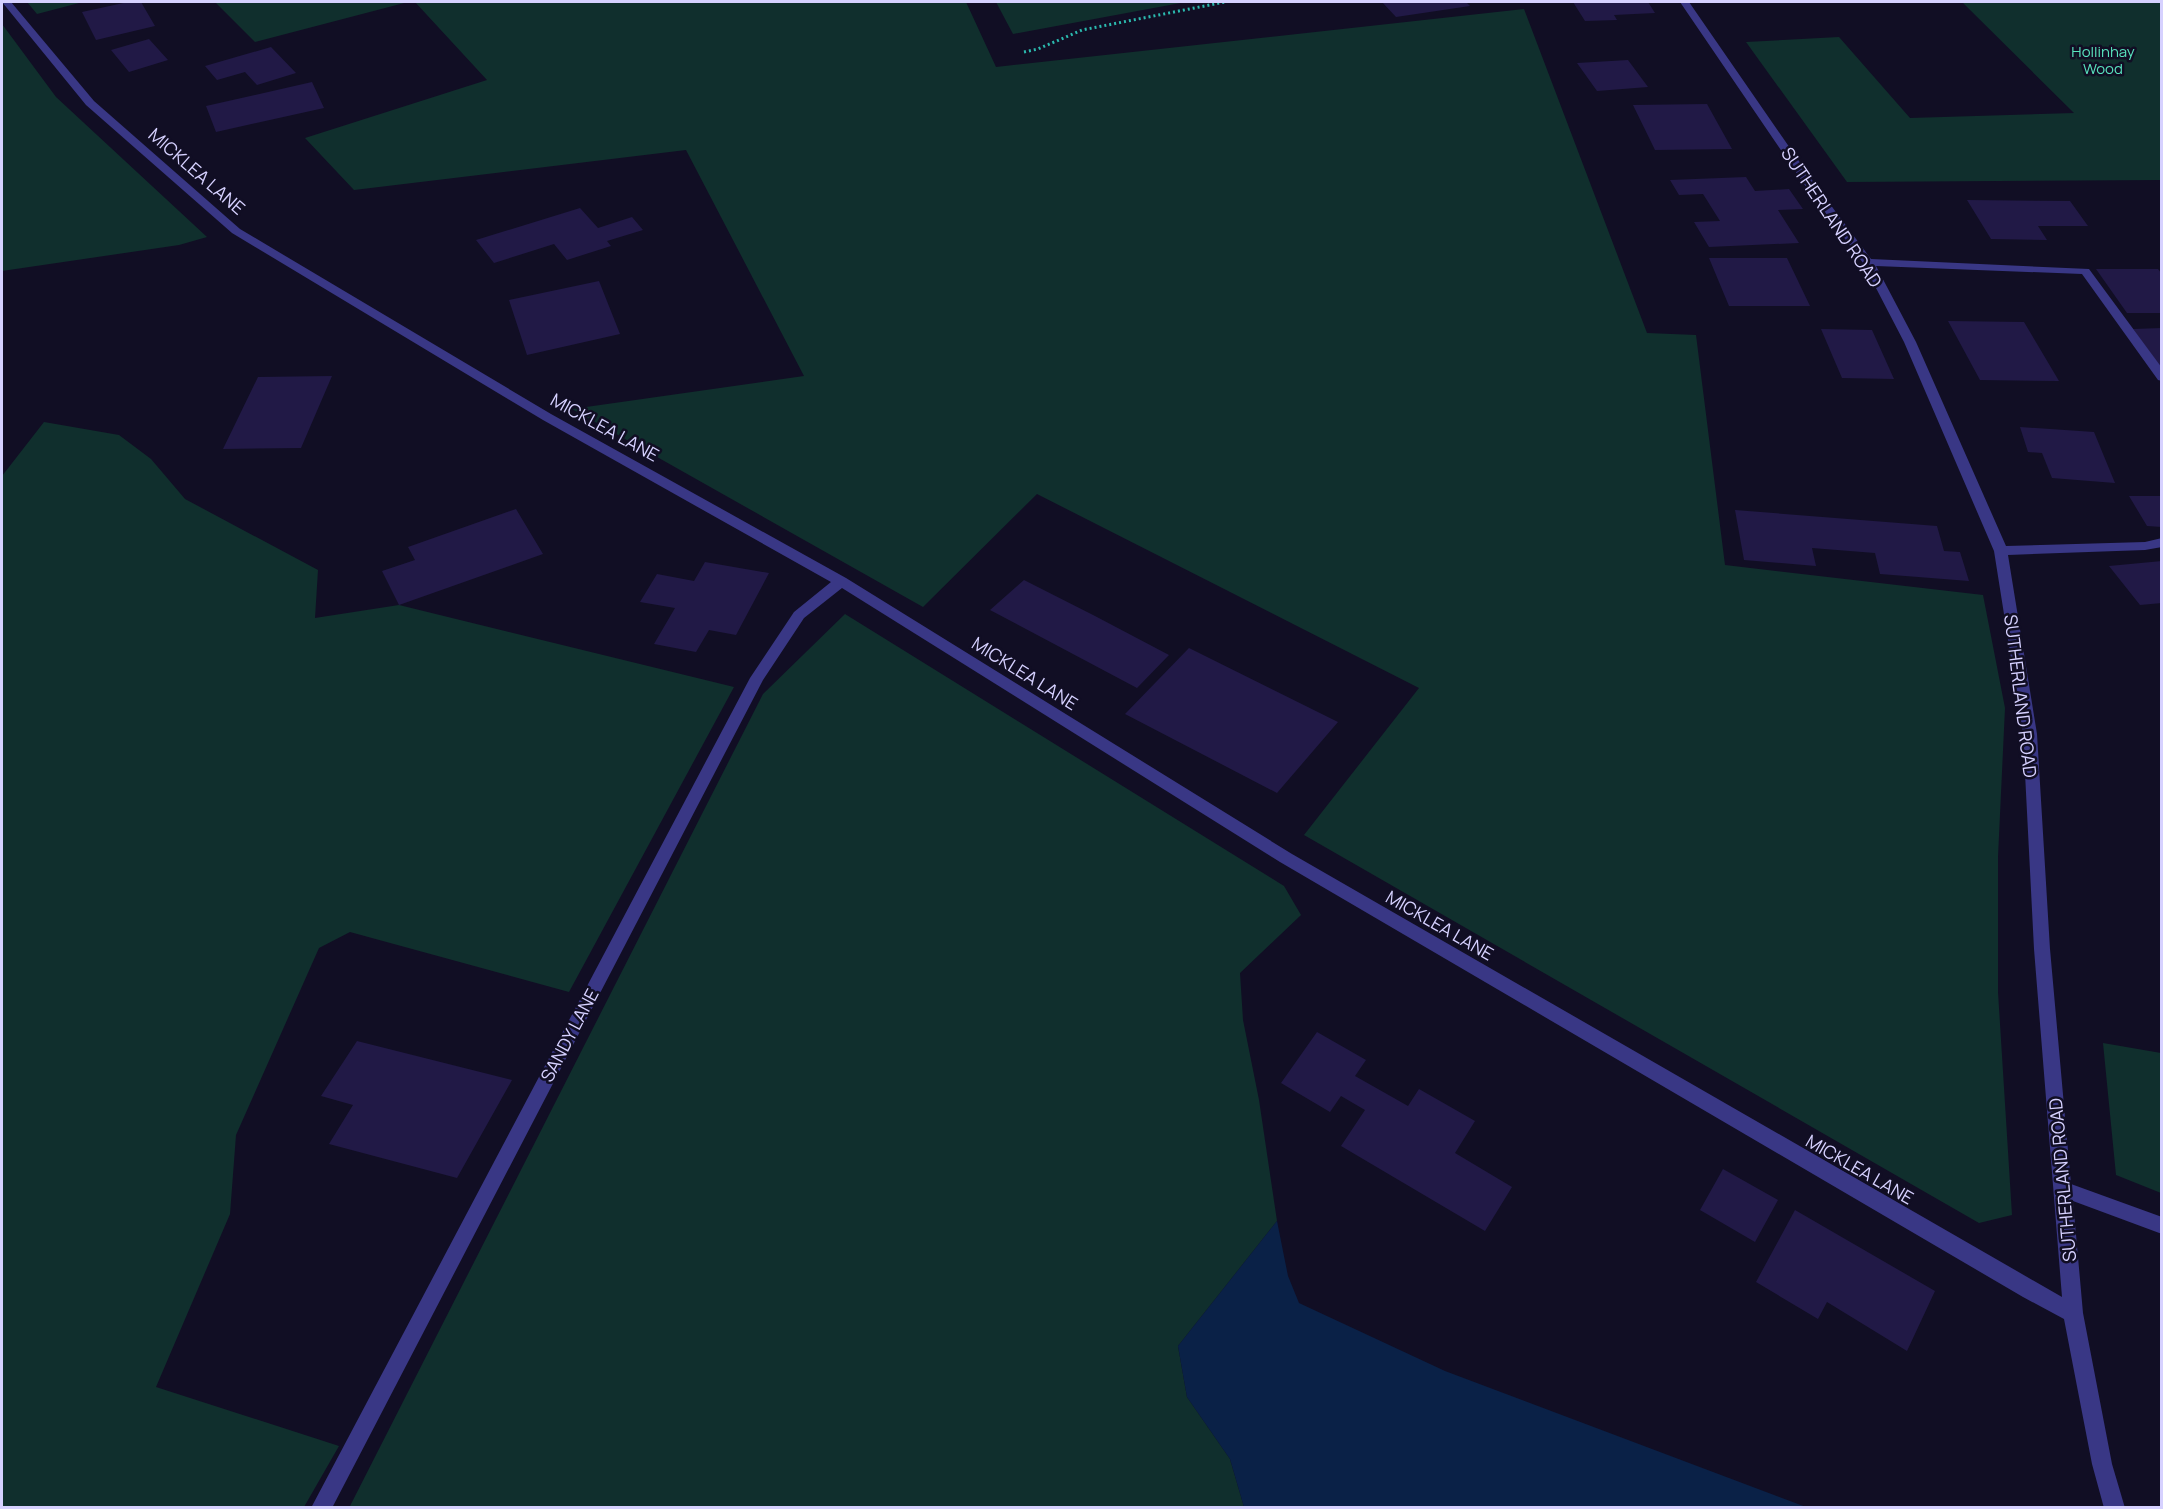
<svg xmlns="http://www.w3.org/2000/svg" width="2163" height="1509" font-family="Manrope,sans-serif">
<rect width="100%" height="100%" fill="#110e24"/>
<path fill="#102f2d" d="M 27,2 L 83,2 L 37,14 Z
M 215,2 L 408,2 L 255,42 Z
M 415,2 L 966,2 L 996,67 L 1524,9 L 1647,333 L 1696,335 L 1725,565 L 1983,595 L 2005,708 L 1998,857 L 1998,992 L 2012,1215 L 1979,1223 L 1304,835 L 1419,688 L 1037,494 L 923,607 L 572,409 L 804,376 L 686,150 L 354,190 L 305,138 L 487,80 Z
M 996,2 L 1186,2 L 1013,34 Z
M 1962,2 L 2161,2 L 2161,180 L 1847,182 L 1746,42 L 1839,37 L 1910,118 L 2074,113 Z
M 2,24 L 56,97 L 207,237 L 179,245 L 2,271 Z
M 44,422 L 119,435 L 151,459 L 185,499 L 318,570 L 315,618 L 399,605 L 734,687 L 569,992 L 350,932 L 319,948 L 236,1135 L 230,1214 L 156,1387 L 339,1446 L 304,1507 L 2,1507 L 2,476 Z
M 845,614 L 1284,886 L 1301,915 L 1240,973 L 1243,1020 L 1259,1100 L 1277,1221 L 1178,1346 L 1187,1397 L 1230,1459 L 1244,1507 L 349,1508 L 763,694 Z
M 2103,1043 L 2161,1053 L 2161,1193 L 2116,1175 Z"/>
<path fill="#0a2147" d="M 1277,1221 L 1288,1276 L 1299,1303 L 1445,1371 L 1806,1507 L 1244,1507 L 1230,1459 L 1187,1397 L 1178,1346 Z"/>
<path fill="#211946" d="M 128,2 L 141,2 L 155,26 L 96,40 L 82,12 Z
M 1382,2 L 1466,2 L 1470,6 L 1396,17 Z
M 1573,2 L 1648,2 L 1655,13 L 1614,15 L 1617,20 L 1585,21 Z
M 149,39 L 168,60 L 129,72 L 111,50 Z
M 271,47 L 296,73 L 257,85 L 245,72 L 217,80 L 205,66 Z
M 1628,60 L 1648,87 L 1597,91 L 1577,63 Z
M 312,82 L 324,108 L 216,132 L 206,106 Z
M 1707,104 L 1732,149 L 1655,150 L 1633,105 Z
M 1746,177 L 1755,191 L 1789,189 L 1803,209 L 1778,210 L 1799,243 L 1709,247 L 1694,222 L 1720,221 L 1703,194 L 1679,195 L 1670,180 Z
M 1967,200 L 2070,201 L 2088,226 L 2038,226 L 2047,240 L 1991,239 Z
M 580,208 L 598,228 L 632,217 L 643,230 L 607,241 L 611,246 L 567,260 L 554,244 L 494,263 L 476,240 Z
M 1709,258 L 1787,258 L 1810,306 L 1729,306 Z
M 2096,269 L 2158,269 L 2162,274 L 2162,313 L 2127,313 Z
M 599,281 L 620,334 L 527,355 L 509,300 Z
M 1948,321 L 2024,322 L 2059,381 L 1980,380 Z
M 2162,328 L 2162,369 L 2133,329 Z
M 1821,329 L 1872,330 L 1894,379 L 1842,378 Z
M 332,376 L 301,448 L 223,449 L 258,377 Z
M 2020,427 L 2094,432 L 2115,483 L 2052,478 L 2042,453 L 2028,452 Z
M 2129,496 L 2162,496 L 2162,527 L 2147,526 Z
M 516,509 L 543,554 L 399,605 L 382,571 L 415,560 L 408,547 Z
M 1735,510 L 1937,526 L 1944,551 L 1960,552 L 1969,581 L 1880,574 L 1875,553 L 1812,548 L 1816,566 L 1744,560 Z
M 2162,561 L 2162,603 L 2140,605 L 2109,566 Z
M 705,562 L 769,573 L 736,635 L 709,630 L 696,652 L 654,644 L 675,608 L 640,602 L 657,574 L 694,581 Z
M 1024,580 L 1095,616 L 1169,655 L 1137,688 L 990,610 Z
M 1189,648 L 1338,722 L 1277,793 L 1125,714 Z
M 1317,1032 L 1366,1060 L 1355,1076 L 1408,1106 L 1419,1089 L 1475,1121 L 1455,1153 L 1512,1187 L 1485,1231 L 1341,1146 L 1365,1110 L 1341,1096 L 1330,1112 L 1281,1083 Z
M 357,1041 L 512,1080 L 457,1178 L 329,1144 L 353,1105 L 321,1096 Z
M 1723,1169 L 1778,1200 L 1755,1242 L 1700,1210 Z
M 1795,1210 L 1935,1291 L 1907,1351 L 1827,1302 L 1818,1319 L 1756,1282 Z"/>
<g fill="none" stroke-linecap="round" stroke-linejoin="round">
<path stroke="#2bb9ae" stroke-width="3" stroke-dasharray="2 3" stroke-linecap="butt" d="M 1024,52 L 1038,49 L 1082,30 L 1225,2"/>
<path fill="#393785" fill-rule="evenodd" d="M 2,2 L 11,2 L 94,101 L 240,229 L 551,414 L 846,578 L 1292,854 L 2062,1297 L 2034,949 L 2023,734 L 1994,551 L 1904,342 L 1863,263 L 1804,184 L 1680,2 L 1689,2 L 1812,180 L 1871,259 L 2089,269 L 2162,368 L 2162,381 L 2158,380 L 2082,274 L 1876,266 L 1916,342 L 2006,546 L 2145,542 L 2162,538 L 2162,547 L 2145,550 L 2008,555 L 2037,734 L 2050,949 L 2071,1184 L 2162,1217 L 2162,1234 L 2073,1201 L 2083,1313 L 2112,1464 L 2125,1508 L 2104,1508 L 2092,1464 L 2064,1319 L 2023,1297 L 1280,862 L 842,588 L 804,618 L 763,680 L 332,1508 L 311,1508 L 750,678 L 794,612 L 831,582 L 543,420 L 232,233 L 86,105 Z"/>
</g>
<g text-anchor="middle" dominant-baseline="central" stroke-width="5" stroke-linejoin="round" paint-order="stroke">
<g font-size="15" fill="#59e3be" stroke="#110e24">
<text x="2103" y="51">Hollinhay<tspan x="2103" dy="17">Wood</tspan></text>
</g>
<g font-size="18" fill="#d6d1ff" stroke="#110e24">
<text transform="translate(197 171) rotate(41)">MICKLEA LANE</text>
<text transform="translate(1832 217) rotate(56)">SUTHERLAND ROAD</text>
<text transform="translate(605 427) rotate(29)">MICKLEA LANE</text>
<text transform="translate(1025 673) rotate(32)">MICKLEA LANE</text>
<text transform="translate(2021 696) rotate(83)">SUTHERLAND ROAD</text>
<text transform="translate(1440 925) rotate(30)">MICKLEA LANE</text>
<text transform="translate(569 1035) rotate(-62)">SANDY LANE</text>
<text transform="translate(1860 1169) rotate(30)">MICKLEA LANE</text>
<text transform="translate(2062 1180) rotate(-95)">SUTHERLAND ROAD</text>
</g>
</g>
<rect width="2163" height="1509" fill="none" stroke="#d6d1ff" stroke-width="6"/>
</svg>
